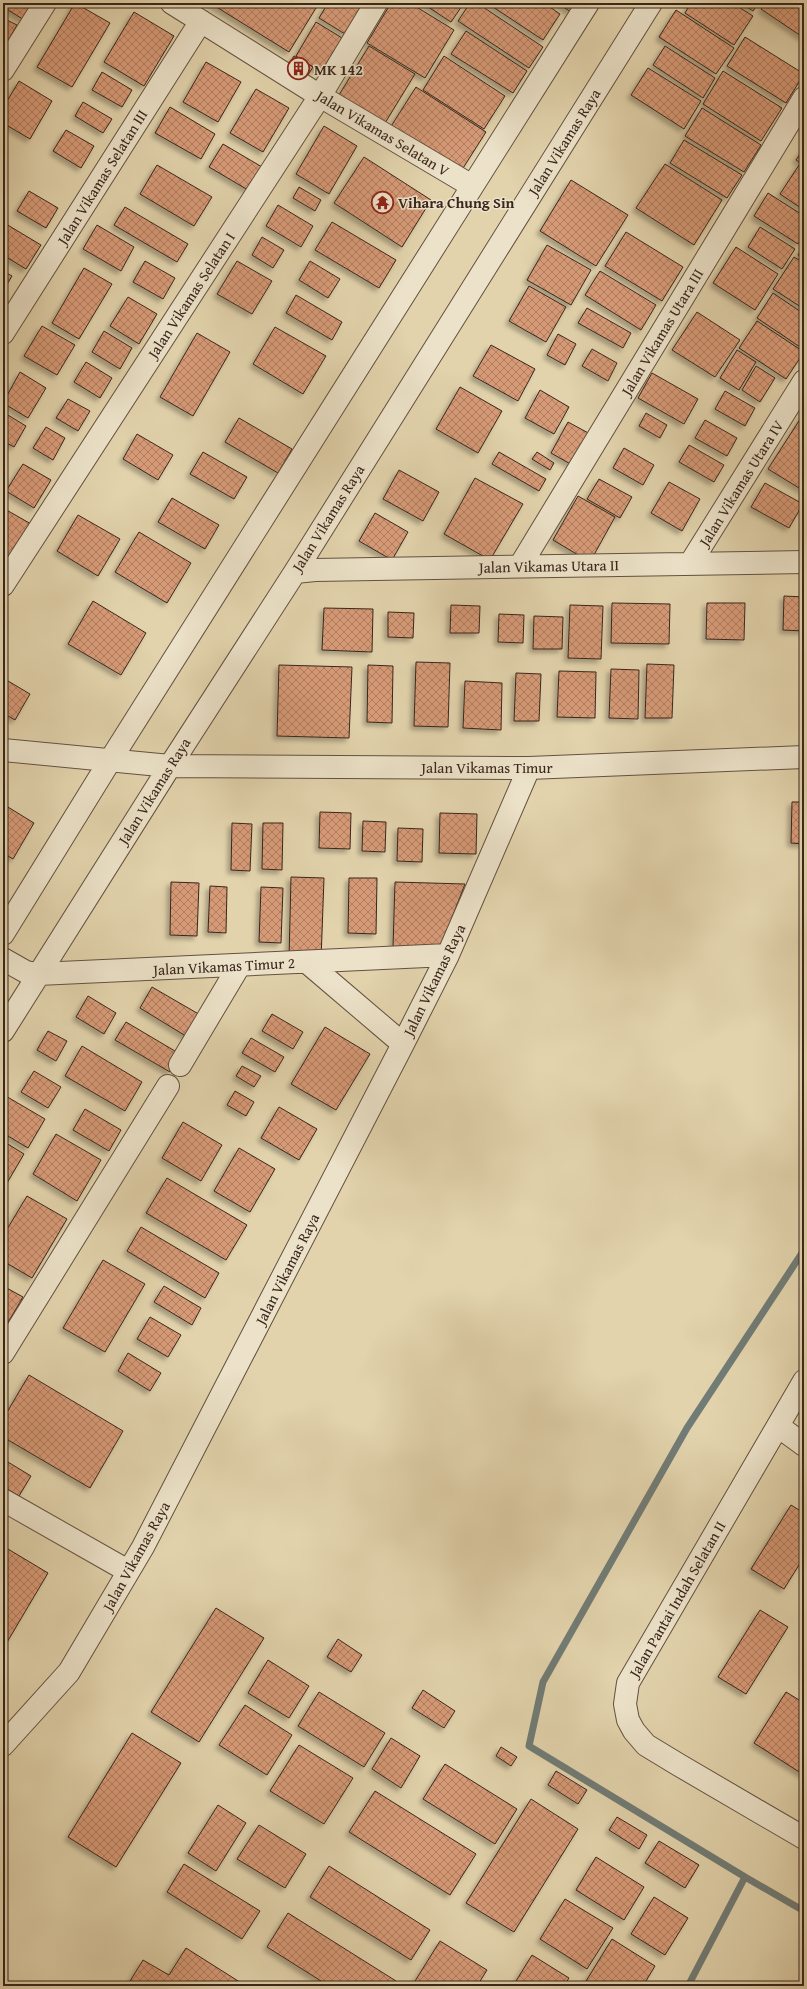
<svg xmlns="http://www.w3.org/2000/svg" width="807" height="1989" font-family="'Gentium Book Plus',serif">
<defs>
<pattern id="building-cross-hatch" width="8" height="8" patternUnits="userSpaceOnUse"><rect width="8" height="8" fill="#d79a77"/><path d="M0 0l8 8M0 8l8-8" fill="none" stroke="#af7d61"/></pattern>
<filter id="shadow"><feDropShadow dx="-3.5" dy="3.5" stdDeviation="2" flood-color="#0004"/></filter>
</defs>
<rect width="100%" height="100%" fill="#e2d3ac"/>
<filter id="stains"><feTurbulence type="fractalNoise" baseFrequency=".005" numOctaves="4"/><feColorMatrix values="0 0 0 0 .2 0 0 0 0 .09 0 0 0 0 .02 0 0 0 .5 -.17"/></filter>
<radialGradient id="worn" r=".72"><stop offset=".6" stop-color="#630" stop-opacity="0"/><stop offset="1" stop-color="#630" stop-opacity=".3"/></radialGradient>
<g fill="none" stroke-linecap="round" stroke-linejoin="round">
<path stroke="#717c76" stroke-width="7" d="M 745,1877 L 804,1911
M 688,1986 L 745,1877 L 529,1746 L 543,1682 L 687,1428 L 804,1250"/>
</g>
<path fill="url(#building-cross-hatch)" stroke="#39261c" filter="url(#shadow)" d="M 3,3 L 36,3 L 26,21 L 3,7 Z
M 75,3 L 110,23 L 72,87 L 37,67 Z
M 210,3 L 319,3 L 289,52 Z
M 328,3 L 364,3 L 345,34 L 319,18 Z
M 391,3 L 410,3 L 454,30 L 425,78 L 367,43 Z
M 422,3 L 464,3 L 451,22 Z
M 470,3 L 477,3 L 543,47 L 529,68 L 458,21 Z
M 487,3 L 544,3 L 560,14 L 543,40 Z
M 557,3 L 577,3 L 571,12 Z
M 691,3 L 732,3 L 753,16 L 734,45 L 685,13 Z
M 741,3 L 759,3 L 753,11 Z
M 765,3 L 804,3 L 804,38 L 761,9 Z
M 676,10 L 734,48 L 716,74 L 659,37 Z
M 134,12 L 174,36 L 144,86 L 104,62 Z
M 3,18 L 17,25 L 6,44 L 3,42 Z
M 316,22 L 342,38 L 321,72 L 296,56 Z
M 466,31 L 527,71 L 513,93 L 451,54 Z
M 745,37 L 804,74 L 786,103 L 727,66 Z
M 369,46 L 415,74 L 382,128 L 336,100 Z
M 665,46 L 715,78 L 703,98 L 653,65 Z
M 294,56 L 313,67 L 303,83 L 284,71 Z
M 444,56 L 505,96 L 484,129 L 423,90 Z
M 206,62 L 241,82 L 218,122 L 183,102 Z
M 648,68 L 701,101 L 684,129 L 631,95 Z
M 723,71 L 782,108 L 761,141 L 703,104 Z
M 102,72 L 132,90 L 122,107 L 92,90 Z
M 19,81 L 52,101 L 30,139 L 3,123 L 3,108 Z
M 416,87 L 486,132 L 458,176 L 388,131 Z
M 256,89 L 289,108 L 263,152 L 230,133 Z
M 83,102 L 112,119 L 103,133 L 75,116 Z
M 170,107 L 215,134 L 201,159 L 155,133 Z
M 702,108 L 761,145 L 744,172 L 685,136 Z
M 324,126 L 357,146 L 329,194 L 296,174 Z
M 66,130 L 94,146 L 81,168 L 53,151 Z
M 684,140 L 742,175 L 727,198 L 670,163 Z
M 223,144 L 262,167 L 248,190 L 209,167 Z
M 804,148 L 804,165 L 796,160 Z
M 364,157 L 431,200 L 402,247 L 334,203 Z
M 665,164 L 722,200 L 694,245 L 636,208 Z
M 157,165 L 212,197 L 194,226 L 140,194 Z
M 799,165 L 804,168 L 804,210 L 780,194 Z
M 571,180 L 628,215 L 596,266 L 540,231 Z
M 299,187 L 321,200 L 315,211 L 293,198 Z
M 29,191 L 58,208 L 46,228 L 17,211 Z
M 768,193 L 804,216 L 804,235 L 798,244 L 754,216 Z
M 278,205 L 313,226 L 301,247 L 266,226 Z
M 125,207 L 188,244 L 177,262 L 114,225 Z
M 332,222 L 396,260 L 379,288 L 315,250 Z
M 6,224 L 41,245 L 26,269 L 3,255 L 3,228 Z
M 97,225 L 134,247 L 121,271 L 83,249 Z
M 760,227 L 795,249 L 782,269 L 748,247 Z
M 626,232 L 683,267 L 662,301 L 605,266 Z
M 262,237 L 284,250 L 273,268 L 252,255 Z
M 547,245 L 591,270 L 571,305 L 527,280 Z
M 804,246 L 804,259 L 798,255 Z
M 736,247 L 778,274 L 755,310 L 713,283 Z
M 794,257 L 804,263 L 804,309 L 773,289 Z
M 145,261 L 175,278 L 163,299 L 133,282 Z
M 237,261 L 272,281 L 252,314 L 217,294 Z
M 310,261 L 340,279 L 328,298 L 299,280 Z
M 84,268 L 112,284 L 79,339 L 52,323 Z
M 3,271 L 12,276 L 3,291 Z
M 600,271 L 656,305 L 641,330 L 585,295 Z
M 529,286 L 566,307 L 546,342 L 509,321 Z
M 773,293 L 804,314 L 803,349 L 757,318 Z
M 296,295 L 342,322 L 332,340 L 286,313 Z
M 128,297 L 157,314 L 139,344 L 110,326 Z
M 587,308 L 631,333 L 623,348 L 578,323 Z
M 697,312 L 740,340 L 715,377 L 672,350 Z
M 757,321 L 804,352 L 786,379 L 739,348 Z
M 42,326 L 75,345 L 57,375 L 24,356 Z
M 275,327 L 326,356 L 303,394 L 253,364 Z
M 104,331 L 132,348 L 120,369 L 92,352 Z
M 197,333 L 230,352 L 193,416 L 160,397 Z
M 558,334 L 576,344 L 565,365 L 547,355 Z
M 491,345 L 535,369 L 518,401 L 473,376 Z
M 592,349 L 617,363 L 608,381 L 582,366 Z
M 737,350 L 756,362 L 739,390 L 720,378 Z
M 86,362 L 112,378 L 100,398 L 74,382 Z
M 756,366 L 775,378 L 760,402 L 742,390 Z
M 20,372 L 46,388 L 28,418 L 3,403 Z
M 652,373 L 698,399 L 684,424 L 638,398 Z
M 460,387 L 502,411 L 478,453 L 436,429 Z
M 540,390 L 569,407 L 554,434 L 525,418 Z
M 725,391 L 755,408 L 745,426 L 715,409 Z
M 68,399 L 90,411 L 78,431 L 56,418 Z
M 3,412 L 26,426 L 14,447 L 3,441 Z
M 646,413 L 667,425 L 660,438 L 639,426 Z
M 804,413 L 804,491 L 768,469 Z
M 239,418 L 292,449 L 278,473 L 225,442 Z
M 705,420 L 737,438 L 727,456 L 695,438 Z
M 568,422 L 592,435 L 574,466 L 551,453 Z
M 46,427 L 65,438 L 53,460 L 33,448 Z
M 137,434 L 173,455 L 158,480 L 123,459 Z
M 689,445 L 724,465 L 714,482 L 679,462 Z
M 624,448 L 654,465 L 643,485 L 613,468 Z
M 203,452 L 247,477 L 234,499 L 190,474 Z
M 499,452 L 546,479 L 539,491 L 492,464 Z
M 537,452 L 554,463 L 550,470 L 532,459 Z
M 23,464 L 51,480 L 34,508 L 6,491 Z
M 399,470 L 439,492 L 423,521 L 383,499 Z
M 475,478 L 523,504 L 490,560 L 444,534 Z
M 599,479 L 632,497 L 620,518 L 587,499 Z
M 669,482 L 700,499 L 682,531 L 651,513 Z
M 765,483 L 803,504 L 789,528 L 751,507 Z
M 578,496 L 615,517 L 590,562 L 553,540 Z
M 172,498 L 219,525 L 205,549 L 158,522 Z
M 3,508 L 31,524 L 8,563 L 3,560 Z
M 375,513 L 408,532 L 392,560 L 359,541 Z
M 78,515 L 120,539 L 98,576 L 57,551 Z
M 139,532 L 191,563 L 167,603 L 115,572 Z
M 784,596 L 804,597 L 804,631 L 783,630 Z
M 93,601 L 146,633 L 121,675 L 68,644 Z
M 612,603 L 670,604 L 669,644 L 611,643 Z
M 707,603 L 745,603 L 744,640 L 706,639 Z
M 451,605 L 480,606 L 479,633 L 450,633 Z
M 570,605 L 603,606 L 601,659 L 568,658 Z
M 324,608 L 373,609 L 372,652 L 322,650 Z
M 388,612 L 414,613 L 413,638 L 388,637 Z
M 499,614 L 524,615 L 523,643 L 498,642 Z
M 534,616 L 563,617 L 562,649 L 533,649 Z
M 416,662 L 450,663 L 448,727 L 414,726 Z
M 647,664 L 674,665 L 672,718 L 645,718 Z
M 279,665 L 352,667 L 349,738 L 277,736 Z
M 368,665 L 393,666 L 392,723 L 367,722 Z
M 611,669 L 639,670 L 638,719 L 609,718 Z
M 559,671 L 596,672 L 595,718 L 557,717 Z
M 516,673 L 541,674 L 539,721 L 514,721 Z
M 3,678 L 30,694 L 15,720 L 3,713 Z
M 465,681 L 502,683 L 501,730 L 463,728 Z
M 792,802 L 804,802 L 804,844 L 791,843 Z
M 3,804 L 34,823 L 13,859 L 3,853 Z
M 320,812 L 351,813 L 350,849 L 319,848 Z
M 440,813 L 477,814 L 476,854 L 439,853 Z
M 363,821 L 386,822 L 385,852 L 362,851 Z
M 232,823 L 252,824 L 250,871 L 231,870 Z
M 263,823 L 283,823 L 282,870 L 262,869 Z
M 398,828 L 423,829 L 422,862 L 397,861 Z
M 291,877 L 324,878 L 321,960 L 289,959 Z
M 349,878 L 377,878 L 376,934 L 348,933 Z
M 171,882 L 199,883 L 197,936 L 170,935 Z
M 395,882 L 465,884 L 441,946 L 393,947 Z
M 210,886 L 227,887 L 226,933 L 208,932 Z
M 261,887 L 283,888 L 281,943 L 259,942 Z
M 152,987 L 202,1016 L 189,1038 L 140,1008 Z
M 88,996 L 116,1013 L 104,1034 L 76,1017 Z
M 272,1014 L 303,1032 L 293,1049 L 262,1031 Z
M 126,1022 L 180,1054 L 170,1072 L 115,1040 Z
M 325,1027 L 370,1054 L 336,1110 L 291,1084 Z
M 48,1031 L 67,1041 L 56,1061 L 37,1050 Z
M 251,1038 L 284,1057 L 275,1072 L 242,1053 Z
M 82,1046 L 142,1082 L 125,1111 L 65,1076 Z
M 242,1066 L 261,1076 L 254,1087 L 236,1076 Z
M 34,1071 L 61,1087 L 48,1108 L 21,1092 Z
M 235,1091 L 254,1102 L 246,1116 L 227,1105 Z
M 4,1095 L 45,1119 L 28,1148 L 3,1133 Z
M 279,1107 L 317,1129 L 299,1160 L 261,1138 Z
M 85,1109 L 121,1130 L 109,1151 L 73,1130 Z
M 183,1122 L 222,1145 L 201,1181 L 162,1158 Z
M 56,1134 L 101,1160 L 77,1201 L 33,1174 Z
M 3,1141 L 24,1154 L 7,1183 L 3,1181 Z
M 239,1148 L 275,1169 L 250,1212 L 214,1191 Z
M 167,1178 L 247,1225 L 226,1260 L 146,1213 Z
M 27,1196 L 67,1219 L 32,1278 L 3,1261 L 3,1236 Z
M 141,1227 L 219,1273 L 205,1298 L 127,1251 Z
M 103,1260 L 145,1284 L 105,1352 L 63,1328 Z
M 3,1286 L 23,1297 L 3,1331 Z
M 164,1286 L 201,1308 L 192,1325 L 154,1302 Z
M 150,1317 L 181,1335 L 168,1357 L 137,1339 Z
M 128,1353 L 161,1373 L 150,1391 L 118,1371 Z
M 29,1375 L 123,1431 L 90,1488 L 3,1437 L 3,1419 Z
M 3,1459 L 31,1476 L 19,1496 L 3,1487 Z
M 791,1505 L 804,1513 L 804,1557 L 784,1589 L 751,1569 Z
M 3,1546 L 48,1573 L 3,1649 Z
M 216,1608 L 264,1638 L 199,1742 L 151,1712 Z
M 760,1610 L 788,1627 L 746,1694 L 718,1677 Z
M 338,1639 L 362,1655 L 351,1672 L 327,1657 Z
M 268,1660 L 309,1686 L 289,1718 L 248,1693 Z
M 423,1690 L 455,1711 L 444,1728 L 412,1708 Z
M 319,1692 L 385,1733 L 364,1767 L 298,1726 Z
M 786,1692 L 804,1703 L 804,1775 L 754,1743 Z
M 245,1705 L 292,1735 L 267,1775 L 219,1745 Z
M 132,1733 L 181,1763 L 116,1867 L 68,1837 Z
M 391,1738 L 420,1756 L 401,1788 L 372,1769 Z
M 299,1745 L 353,1778 L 324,1824 L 270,1791 Z
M 501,1747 L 517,1757 L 511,1766 L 496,1756 Z
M 445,1764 L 517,1809 L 495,1844 L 423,1799 Z
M 556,1771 L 587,1790 L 578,1804 L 548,1785 Z
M 375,1791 L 476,1854 L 450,1895 L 349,1832 Z
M 531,1799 L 578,1829 L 514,1932 L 466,1903 Z
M 218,1805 L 246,1823 L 216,1871 L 188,1853 Z
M 617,1817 L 647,1835 L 639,1849 L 609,1830 Z
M 259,1825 L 306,1854 L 285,1888 L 237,1859 Z
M 659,1841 L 699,1865 L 685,1888 L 645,1863 Z
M 596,1857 L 644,1887 L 624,1920 L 576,1890 Z
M 184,1864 L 260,1911 L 242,1939 L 167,1892 Z
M 329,1866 L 430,1930 L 411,1960 L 310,1897 Z
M 654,1897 L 688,1918 L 665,1955 L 631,1934 Z
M 565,1899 L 613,1928 L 587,1969 L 540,1939 Z
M 288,1913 L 396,1981 L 393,1986 L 329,1986 L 267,1947 Z
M 612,1939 L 655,1966 L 643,1986 L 583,1986 Z
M 440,1941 L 487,1970 L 477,1986 L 412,1986 Z
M 186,1948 L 246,1986 L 127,1986 L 143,1960 L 169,1975 Z
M 532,1955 L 569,1978 L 564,1986 L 513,1986 Z"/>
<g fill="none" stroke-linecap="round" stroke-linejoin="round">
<defs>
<path id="minor" d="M 172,3 L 320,96 L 472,186
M 3,70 L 45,3
M 3,333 L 201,21
M 690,564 L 804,381
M 520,566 L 804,98
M 295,572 L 315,570 L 804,562
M 3,585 L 320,96 L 376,3
M 3,750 L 170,766 L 529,768 L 804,757
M 3,934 L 111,759 L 588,3
M 3,959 L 26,972 L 38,974 L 448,955
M 308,963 L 403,1044
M 3,1031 L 170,766 L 295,572 L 651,3
M 180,1065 L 239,966
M 3,1353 L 168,1086
M 804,1381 L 628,1683 L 625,1704 L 628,1720 L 634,1731 L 646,1745 L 679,1765 L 804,1838
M 778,1426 L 804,1445
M 3,1500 L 128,1571
M 3,1745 L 69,1672 L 143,1547 L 403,1044 L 448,955 L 529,768"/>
</defs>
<use href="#minor" stroke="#635140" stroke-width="24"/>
<use href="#minor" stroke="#ece2c9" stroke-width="22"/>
</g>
<defs>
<symbol id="building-ring" viewBox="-11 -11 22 22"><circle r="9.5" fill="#ece2c9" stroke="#8f2418" stroke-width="1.5"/><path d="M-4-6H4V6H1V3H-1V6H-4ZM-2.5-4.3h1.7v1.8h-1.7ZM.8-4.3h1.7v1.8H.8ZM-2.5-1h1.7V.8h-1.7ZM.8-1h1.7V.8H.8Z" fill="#8f2418"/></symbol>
<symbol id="temple-ring" viewBox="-11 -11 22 22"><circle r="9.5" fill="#ece2c9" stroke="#8f2418" stroke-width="1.5"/><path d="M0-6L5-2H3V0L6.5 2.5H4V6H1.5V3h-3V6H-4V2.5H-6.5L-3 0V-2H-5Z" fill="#8f2418"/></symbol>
</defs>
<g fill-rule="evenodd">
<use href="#building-ring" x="286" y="56" width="25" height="25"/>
<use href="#temple-ring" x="370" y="190" width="25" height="25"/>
</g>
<g text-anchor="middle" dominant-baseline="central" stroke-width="3" stroke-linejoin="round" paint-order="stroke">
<g font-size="15" font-weight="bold" fill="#39261c" stroke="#ece2c9" text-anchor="start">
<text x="314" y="69">MK 142</text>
<text x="398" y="202">Vihara Chung Sin</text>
</g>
<g font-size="15" fill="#39261c" stroke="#ece2c9">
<text transform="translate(383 133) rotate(31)">Jalan Vikamas Selatan V</text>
<text transform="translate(564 142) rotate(-58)">Jalan Vikamas Raya</text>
<text transform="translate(102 177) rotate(-58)">Jalan Vikamas Selatan III</text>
<text transform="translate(191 295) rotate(-57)">Jalan Vikamas Selatan I</text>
<text transform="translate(662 332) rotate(-59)">Jalan Vikamas Utara III</text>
<text transform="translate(741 483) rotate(-58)">Jalan Vikamas Utara IV</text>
<text transform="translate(328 518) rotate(-58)">Jalan Vikamas Raya</text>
<text transform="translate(549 566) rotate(-1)">Jalan Vikamas Utara II</text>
<text x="487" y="767">Jalan Vikamas Timur</text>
<text transform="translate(154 791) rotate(-58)">Jalan Vikamas Raya</text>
<text transform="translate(224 966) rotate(-3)">Jalan Vikamas Timur 2</text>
<text transform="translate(434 980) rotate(-64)">Jalan Vikamas Raya</text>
<text transform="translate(287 1269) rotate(-63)">Jalan Vikamas Raya</text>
<text transform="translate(136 1556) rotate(-61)">Jalan Vikamas Raya</text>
<text transform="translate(677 1599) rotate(-60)">Jalan Pantai Indah Selatan II</text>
</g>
</g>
<rect width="807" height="1989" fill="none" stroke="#e2d3ac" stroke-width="16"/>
<rect x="4" y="4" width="799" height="1981" fill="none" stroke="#39261c" stroke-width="2"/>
<rect x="8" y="8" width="791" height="1973" fill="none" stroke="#39261c"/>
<rect width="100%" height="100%" filter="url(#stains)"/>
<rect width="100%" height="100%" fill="url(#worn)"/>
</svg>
